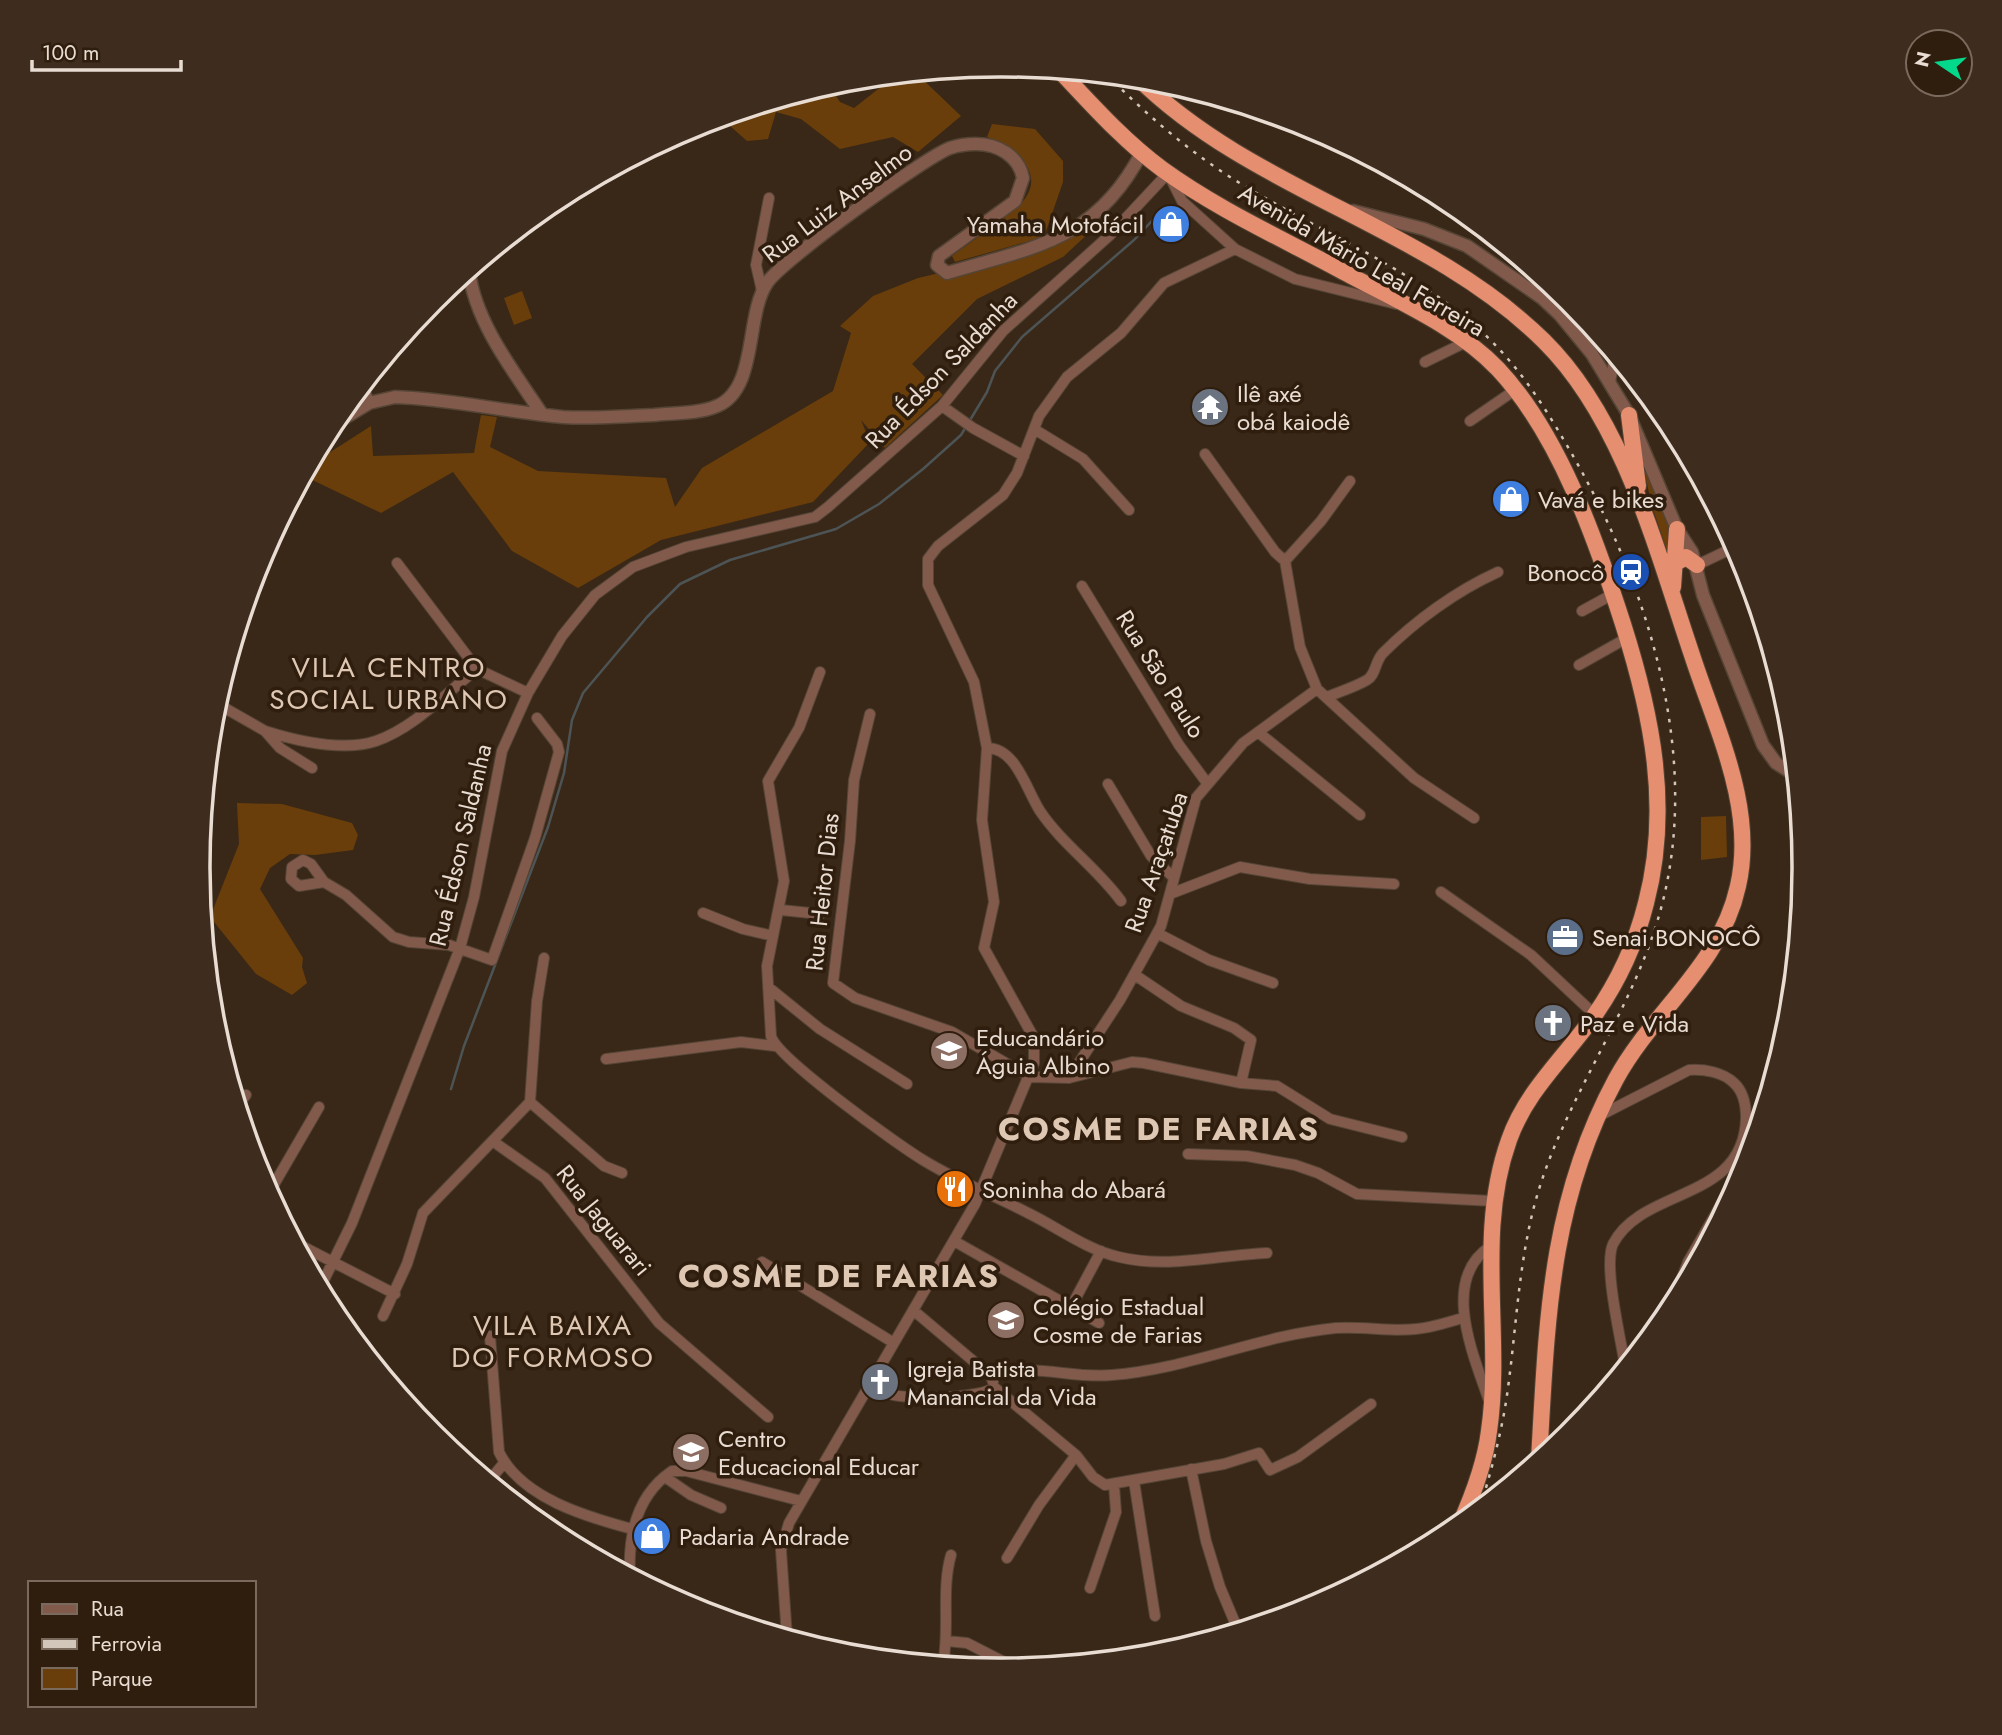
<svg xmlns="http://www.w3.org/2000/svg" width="2002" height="1735" font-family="Jost,sans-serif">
<rect width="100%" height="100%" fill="#392817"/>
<path fill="#693e0a" d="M 916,73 L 961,116 L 918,152 L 893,137 L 840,149 L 801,119 L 776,112 L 768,139 L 747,141 L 721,118 L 829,85 L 840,102 L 854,108 L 896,75 Z
M 992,124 L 1035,129 L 1063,161 L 1063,182 L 1044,237 L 955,262 L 952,256 C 967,245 1019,209 1026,197 C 1045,168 1008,146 987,137 Z
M 1107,216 L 1063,257 L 977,299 L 912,364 L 943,395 L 885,448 L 861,420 L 870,442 L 813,502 L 661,540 L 578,588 L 512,551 L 453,472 L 381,513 L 304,476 L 310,465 L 371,426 L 373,456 L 474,453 L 481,415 L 497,417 L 490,447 L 538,471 L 666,478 L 675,507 L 702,468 L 833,391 L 851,333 L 840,326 L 873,296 L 918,278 L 1055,246 Z
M 522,291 L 532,318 L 514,325 L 504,298 Z
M 1640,453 L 1674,539 L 1670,560 L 1652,506 Z
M 237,803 L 282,804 L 352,823 L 358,835 L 353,850 L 315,855 L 290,854 L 270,868 L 260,889 L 303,958 L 302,967 L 307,983 L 292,995 L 256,974 L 210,917 L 239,844 Z
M 1726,816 L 1727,857 L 1701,860 L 1701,817 Z"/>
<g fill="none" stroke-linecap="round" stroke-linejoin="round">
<path stroke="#4d5456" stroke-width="2.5" d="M 451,1089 L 464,1046 L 548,827 L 564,773 L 572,720 L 583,693 L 647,617 L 680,584 L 730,560 L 836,529 L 879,504 L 923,469 L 961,435 L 987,392 L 995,371 L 1022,337 L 1134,240 L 1164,208"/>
<defs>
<path id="minor" d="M 515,233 L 529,228 L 538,214
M 762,291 L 756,265 L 769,198
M 1425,362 L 1466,342
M 1610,382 L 1615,356
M 363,385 L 369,403
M 942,406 L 973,428 L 1024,456
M 1470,421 L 1515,390
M 1034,429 L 1083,459 L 1129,510
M 1205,454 L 1275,552 L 1285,561
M 1285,561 L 1300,647 L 1317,689 L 1414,778 L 1474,818
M 1285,561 L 1321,521 L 1350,481
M 397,563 L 477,669 L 528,693
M 1697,565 L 1735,547
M 1082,586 L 1179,745 L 1207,783
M 1582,611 L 1613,594
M 1579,665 L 1627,638
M 820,672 L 799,728 L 768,781 L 784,881 L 767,966 L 771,1036 C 777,1058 898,1145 923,1160 C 957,1181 993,1195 1028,1213 C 1057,1227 1087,1250 1119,1257 C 1169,1269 1217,1255 1267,1253
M 1327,697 C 1339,692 1355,687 1367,680 C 1376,675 1375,661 1383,653 C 1415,621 1456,591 1498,572
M 216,703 L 265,731 L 280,748 L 312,768
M 870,714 L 854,780 L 850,841 L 833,983 L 855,998 L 952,1032 L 1030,1077
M 265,731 C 297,741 343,752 376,741 C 414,728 446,693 477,669
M 1258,732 L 1360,815
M 987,748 C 1016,748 1026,789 1040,811 C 1063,845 1097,868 1121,901
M 1108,784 L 1151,856 L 1174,878
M 324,882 L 299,886 L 291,879 L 292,867 L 303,860 L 311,864 L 324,882 L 346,895 L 393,937 L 409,942 L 449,945 L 492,960 L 535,838 L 559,752 L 557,744 L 537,718
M 1441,892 L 1531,955 L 1595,1015
M 1170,894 L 1240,867 L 1310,879 L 1394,884
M 781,910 L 820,914
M 703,913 L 743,929 L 773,936
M 1157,933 L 1209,960 L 1273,983
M 1135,975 L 1181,1006 L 1234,1028 L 1251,1040 L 1241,1083
M 768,987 L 820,1029 L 907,1084
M 606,1059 L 741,1042 L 775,1046
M 1030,1077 L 1069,1078 L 1132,1062 L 1144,1063 L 1241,1083 L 1277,1086 L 1330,1119 L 1402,1137
M 1069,1078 L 1120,1000 L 1161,926 L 1196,798 L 1243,743 L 1317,689
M 530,1102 L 604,1166 L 622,1173
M 238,1105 L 246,1095
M 1601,1115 L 1689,1070 C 1704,1069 1723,1072 1734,1083 C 1744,1092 1746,1105 1746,1118 C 1744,1202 1642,1187 1613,1244 C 1603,1266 1621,1339 1625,1366
M 494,1142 L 545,1178 L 659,1323 L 768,1417
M 1188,1154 L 1247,1156 L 1295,1165 L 1318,1173 L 1357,1194 L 1493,1201
M 269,1193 L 319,1107
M 954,1241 L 1099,1323
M 296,1243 L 395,1294
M 762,1262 L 894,1343
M 320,1288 L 352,1223 L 460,948 L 474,897 L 502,751 L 528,693 L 562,636 L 595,595 L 633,567 L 686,547 L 815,517 L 828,507 L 942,406 L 1003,331 L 1110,235 L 1168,173 L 1182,201 L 1235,249
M 1071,1307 L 1101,1251
M 913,1310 L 991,1376 L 993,1382
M 1669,1312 L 1688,1262 L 1722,1203
M 383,1316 L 407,1264 L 423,1213 L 530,1102 L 537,1001 L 544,958
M 490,1336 L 499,1452 C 521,1498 587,1517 632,1529
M 991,1376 C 1035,1362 1069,1379 1112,1375 C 1189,1369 1260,1335 1336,1328 C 1363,1326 1390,1332 1416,1329 C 1432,1328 1448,1322 1463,1318
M 870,1383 C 876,1387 883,1392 890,1394 C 906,1400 983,1399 994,1387 L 1076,1455 L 1093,1477 L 1105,1485 L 1224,1464 L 1259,1453 L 1270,1470 L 1298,1457 L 1371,1404
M 1489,1401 C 1474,1356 1439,1279 1491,1246
M 1191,1469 L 1206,1541 L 1220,1587 L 1238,1630
M 665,1477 L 691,1495 L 721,1508
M 489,1481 L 504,1463
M 1134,1481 L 1155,1616
M 1007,1558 L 1039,1505 L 1076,1455
M 630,1575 C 628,1535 637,1495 672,1471 L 686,1471 L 801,1501
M 1090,1588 L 1116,1512 L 1114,1485
M 787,1637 L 781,1550 L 789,1523 L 975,1204 L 1034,1063 L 1034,1038 L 984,948 L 994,902 L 982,820 L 987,748 L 974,682 L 928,585 L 928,559 L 938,546 L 1003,495 L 1017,473 L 1039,416 L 1067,377 L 1121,333 L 1164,283 L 1235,249 L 1295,279 L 1396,304
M 947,1641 L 967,1643 L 1018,1669
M 943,1664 C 950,1628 941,1590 951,1555"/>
<path id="tertiary" d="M 1353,211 L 1424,229 L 1467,246 L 1542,298 L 1560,315 L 1592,354 L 1629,415 L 1677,529 L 1692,552 L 1703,595 L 1763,745 L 1776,763 L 1795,775
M 469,271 C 475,322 514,372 542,414
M 331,426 L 369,403 L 395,397 C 451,399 507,412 563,417 C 593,419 624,416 654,415 C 673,413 698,414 717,406 C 758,389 745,316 767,283 C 781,261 924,158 950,148 C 959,145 967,144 976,144 C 998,144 1019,156 1023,178 L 1015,201 L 939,256 L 937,265 L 947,273 C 1034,247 1096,241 1142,152"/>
<path id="trunk" d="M 1060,71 C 1092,105 1124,141 1162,169 C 1217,209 1281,238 1340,270 C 1393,299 1456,325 1498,369 C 1559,434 1596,540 1623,624 C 1652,715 1671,808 1646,903 C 1636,943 1618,982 1594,1016 C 1565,1057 1526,1091 1509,1140 C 1475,1235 1503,1334 1489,1431 C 1485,1464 1473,1495 1460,1524
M 1138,78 C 1255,193 1428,226 1544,341 C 1624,420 1657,552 1692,655 C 1716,729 1756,808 1738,886 C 1721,965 1653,1011 1616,1079 C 1549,1203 1547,1322 1539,1460
M 1629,415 L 1638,486
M 1674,564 L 1686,557 L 1697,565
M 1673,587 L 1677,529"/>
</defs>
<use href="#minor" stroke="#554535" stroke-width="12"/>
<use href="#tertiary" stroke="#554535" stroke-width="15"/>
<use href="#trunk" stroke="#554535" stroke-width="18"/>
<use href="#minor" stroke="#815a4c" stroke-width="10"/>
<use href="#tertiary" stroke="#815a4c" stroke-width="12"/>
<use href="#trunk" stroke="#e68e70" stroke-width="16"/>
<path stroke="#d2c5ba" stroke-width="2.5" stroke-dasharray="3.5 7" stroke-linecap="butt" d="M 1107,75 C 1150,118 1195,157 1248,188 C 1327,235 1413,269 1482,332 C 1518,365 1545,407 1569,449 C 1649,586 1705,762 1658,919 C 1628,1019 1562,1103 1535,1203 C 1517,1270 1516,1340 1505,1408 C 1499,1442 1490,1475 1480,1508"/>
</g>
<defs>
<symbol id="shop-disc" viewBox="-11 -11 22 22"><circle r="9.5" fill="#3f7fe0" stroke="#2f1e0e"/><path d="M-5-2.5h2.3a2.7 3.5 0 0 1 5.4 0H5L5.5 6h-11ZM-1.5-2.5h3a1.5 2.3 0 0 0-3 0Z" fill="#fff"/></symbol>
<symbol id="temple-disc" viewBox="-11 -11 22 22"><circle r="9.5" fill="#6b7280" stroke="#2f1e0e"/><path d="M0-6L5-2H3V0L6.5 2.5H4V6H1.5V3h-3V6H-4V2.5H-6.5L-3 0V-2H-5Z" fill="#fff"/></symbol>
<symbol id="station-disc" viewBox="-11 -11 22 22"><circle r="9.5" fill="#1a4fb4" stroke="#2f1e0e"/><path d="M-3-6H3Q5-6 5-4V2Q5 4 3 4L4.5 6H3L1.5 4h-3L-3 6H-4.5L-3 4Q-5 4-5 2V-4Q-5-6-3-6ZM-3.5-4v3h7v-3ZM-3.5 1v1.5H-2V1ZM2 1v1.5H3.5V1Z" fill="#fff"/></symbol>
<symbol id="office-disc" viewBox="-11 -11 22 22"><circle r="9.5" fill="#5c6f8a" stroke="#2f1e0e"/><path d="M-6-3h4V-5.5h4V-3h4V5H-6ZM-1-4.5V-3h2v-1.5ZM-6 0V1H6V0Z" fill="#fff"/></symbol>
<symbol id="church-disc" viewBox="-11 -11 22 22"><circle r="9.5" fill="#6b7280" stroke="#2f1e0e"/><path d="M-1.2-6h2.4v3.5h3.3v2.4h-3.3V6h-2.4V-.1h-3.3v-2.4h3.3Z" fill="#fff"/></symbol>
<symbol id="school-disc" viewBox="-11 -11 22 22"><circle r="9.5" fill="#8d6e63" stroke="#2f1e0e"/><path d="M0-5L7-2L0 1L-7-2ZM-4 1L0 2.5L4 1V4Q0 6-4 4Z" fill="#fff"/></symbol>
<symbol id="restaurant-disc" viewBox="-11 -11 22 22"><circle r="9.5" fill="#e8710a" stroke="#2f1e0e"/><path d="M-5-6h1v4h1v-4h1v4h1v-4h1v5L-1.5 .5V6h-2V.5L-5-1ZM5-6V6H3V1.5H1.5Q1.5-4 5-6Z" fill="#fff"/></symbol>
</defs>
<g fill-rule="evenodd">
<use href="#shop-disc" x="1149" y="202" width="44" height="44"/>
<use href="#temple-disc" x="1188" y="385" width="44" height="44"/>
<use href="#shop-disc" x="1489" y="477" width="44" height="44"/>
<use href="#station-disc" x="1609" y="550" width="44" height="44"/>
<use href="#office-disc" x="1543" y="915" width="44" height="44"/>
<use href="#church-disc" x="1531" y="1001" width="44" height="44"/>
<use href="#school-disc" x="927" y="1029" width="44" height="44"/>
<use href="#restaurant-disc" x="933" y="1167" width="44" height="44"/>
<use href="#school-disc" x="984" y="1298" width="44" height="44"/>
<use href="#church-disc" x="858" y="1360" width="44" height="44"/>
<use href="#school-disc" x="669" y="1430" width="44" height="44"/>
<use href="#shop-disc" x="630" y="1514" width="44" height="44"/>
</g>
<g text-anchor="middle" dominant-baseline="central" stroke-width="7" stroke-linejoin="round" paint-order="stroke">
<g font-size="24" fill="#e9ddd3" stroke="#2f1e0e">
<text transform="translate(837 203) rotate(-37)">Rua Luiz Anselmo</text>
<text transform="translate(1362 260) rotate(30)">Avenida Mário Leal Ferreira</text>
<text transform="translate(941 370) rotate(-46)">Rua Édson Saldanha</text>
<text transform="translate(1161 674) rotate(58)">Rua São Paulo</text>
<text transform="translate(460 845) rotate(-77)">Rua Édson Saldanha</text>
<text transform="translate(1156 862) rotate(-71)">Rua Araçatuba</text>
<text transform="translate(822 892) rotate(-84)">Rua Heitor Dias</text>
<text transform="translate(604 1220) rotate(51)">Rua Jaguarari</text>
</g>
<g font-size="24" fill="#e9ddd3" stroke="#2f1e0e" text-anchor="start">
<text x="1144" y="224" text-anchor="end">Yamaha Motofácil</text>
<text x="1237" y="393">Ilê axé<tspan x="1237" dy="28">obá kaiodê</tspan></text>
<text x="1538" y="499">Vavá e bikes</text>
<text x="1604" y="572" text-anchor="end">Bonocô</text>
<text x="1592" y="937">Senai BONOCÔ</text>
<text x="1580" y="1023">Paz e Vida</text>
<text x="976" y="1037">Educandário<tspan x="976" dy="28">Águia Albino</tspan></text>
<text x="982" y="1189">Soninha do Abará</text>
<text x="1033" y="1306">Colégio Estadual<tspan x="1033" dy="28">Cosme de Farias</tspan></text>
<text x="907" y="1368">Igreja Batista<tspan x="907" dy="28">Manancial da Vida</tspan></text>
<text x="718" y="1438">Centro<tspan x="718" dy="28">Educacional Educar</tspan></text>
<text x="679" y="1536">Padaria Andrade</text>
</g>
<g font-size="28" letter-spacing="2" fill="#dec7b3" stroke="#2f1e0e">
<text x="389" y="667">VILA CENTRO<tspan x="389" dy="32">SOCIAL URBANO</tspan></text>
<text x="553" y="1325">VILA BAIXA<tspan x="553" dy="32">DO FORMOSO</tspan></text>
</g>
<g font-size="32" font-weight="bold" letter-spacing="2" fill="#dec7b3" stroke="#2f1e0e">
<text x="1159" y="1129">COSME DE FARIAS</text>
<text x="839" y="1276">COSME DE FARIAS</text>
</g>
</g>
<path d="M0 0H2002V1735H0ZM1000 77H1002A790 790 0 0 1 1792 867V868A790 790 0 0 1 1002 1658H1000A790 790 0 0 1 210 868V867A790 790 0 0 1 1000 77Z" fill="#3e2d1e" fill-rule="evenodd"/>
<path fill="none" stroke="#e9ddd3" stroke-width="3.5" d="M1000 77H1002A790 790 0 0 1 1792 867V868A790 790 0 0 1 1002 1658H1000A790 790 0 0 1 210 868V867A790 790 0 0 1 1000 77Z"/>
<rect x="28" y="1581" width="228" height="126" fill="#2f1e0e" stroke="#796a5d" stroke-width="2"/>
<rect x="42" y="1604" width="35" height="10" fill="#815a4c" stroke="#796a5d" stroke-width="2"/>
<text x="91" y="1616" font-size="21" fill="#e9ddd3">Rua</text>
<rect x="42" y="1639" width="35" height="10" fill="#d2c5ba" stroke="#796a5d" stroke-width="2"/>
<text x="91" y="1651" font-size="21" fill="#e9ddd3">Ferrovia</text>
<rect x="42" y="1668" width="35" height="21" fill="#693e0a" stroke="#796a5d" stroke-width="2"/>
<text x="91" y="1686" font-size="21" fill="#e9ddd3">Parque</text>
<g transform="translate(1939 63) rotate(283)"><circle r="33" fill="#2f1e0e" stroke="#796a5d" stroke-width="2"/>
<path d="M0-5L12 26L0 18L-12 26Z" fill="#04d98b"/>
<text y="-10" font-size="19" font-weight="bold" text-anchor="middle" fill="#e9ddd3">N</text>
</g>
<path d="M32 60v10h149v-10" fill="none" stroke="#e9ddd3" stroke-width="3.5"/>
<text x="42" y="60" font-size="21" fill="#e9ddd3" stroke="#2f1e0e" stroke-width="5" paint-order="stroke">100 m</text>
</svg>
